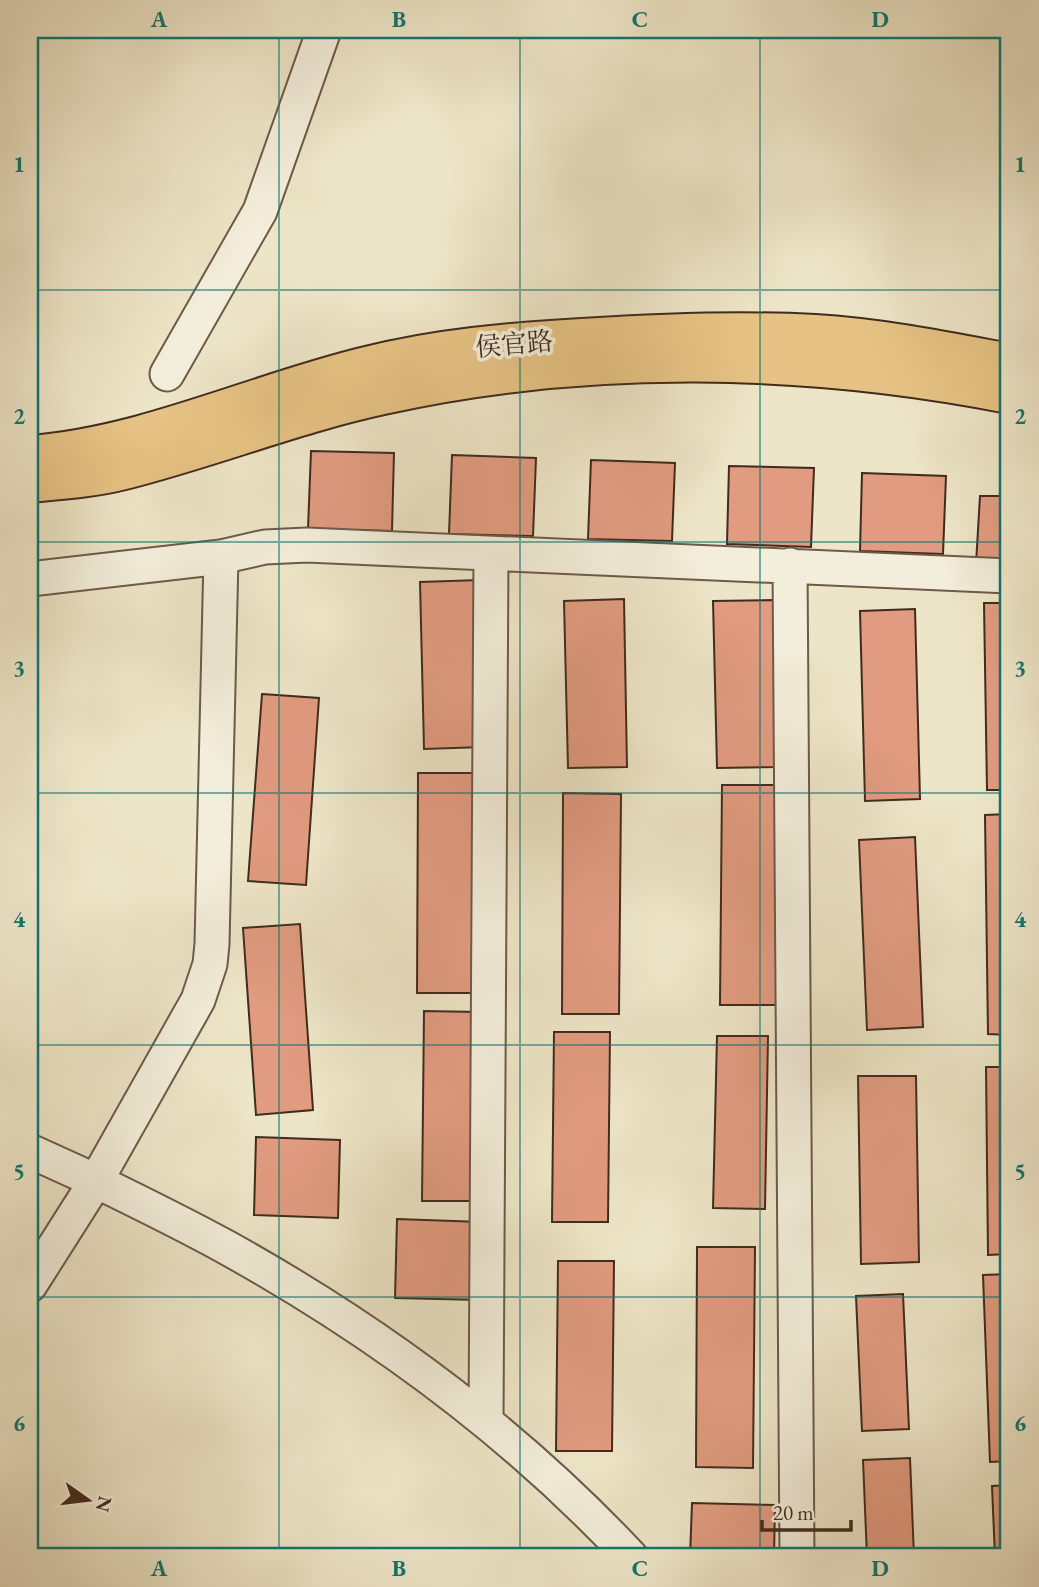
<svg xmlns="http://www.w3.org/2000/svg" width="1039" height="1587" font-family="'EB Garamond','Noto Serif SC',serif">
<rect width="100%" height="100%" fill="#ede5c7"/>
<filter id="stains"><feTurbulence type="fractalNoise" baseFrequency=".00286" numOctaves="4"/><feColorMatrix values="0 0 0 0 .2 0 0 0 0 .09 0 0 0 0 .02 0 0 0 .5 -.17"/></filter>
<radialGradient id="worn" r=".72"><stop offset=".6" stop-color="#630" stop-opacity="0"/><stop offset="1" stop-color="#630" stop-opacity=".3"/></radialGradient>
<path fill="#e19b80" stroke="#422b1d" stroke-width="2" d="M 311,451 L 394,453 L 392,531 L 308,529 Z
M 452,455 L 536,458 L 533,536 L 449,534 Z
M 591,460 L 675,463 L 672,541 L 588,539 Z
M 729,466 L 814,468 L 811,547 L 727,544 Z
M 862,473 L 946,476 L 943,554 L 860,551 Z
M 980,496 L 1009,496 L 1009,565 L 976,564 Z
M 480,580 L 484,747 L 424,749 L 420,582 Z
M 624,599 L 627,767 L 568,768 L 564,601 Z
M 773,600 L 777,767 L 717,768 L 713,601 Z
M 984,603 L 1009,603 L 1009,790 L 987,790 Z
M 915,609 L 920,799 L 865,801 L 860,611 Z
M 262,694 L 319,698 L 306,885 L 248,881 Z
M 418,773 L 476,773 L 474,993 L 417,993 Z
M 722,785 L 779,785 L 778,1005 L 720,1005 Z
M 563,793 L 621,794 L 619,1014 L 562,1014 Z
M 1009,814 L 1009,1035 L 988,1034 L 985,815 Z
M 915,837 L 923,1027 L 867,1030 L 859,840 Z
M 300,924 L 313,1110 L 256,1115 L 243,928 Z
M 424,1011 L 479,1012 L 478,1201 L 422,1201 Z
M 554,1032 L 610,1032 L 608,1222 L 552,1222 Z
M 717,1036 L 768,1036 L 765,1209 L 713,1208 Z
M 986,1067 L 1009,1067 L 1009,1254 L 988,1255 Z
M 858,1076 L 916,1076 L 919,1262 L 861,1264 Z
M 256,1137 L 340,1140 L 338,1218 L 254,1215 Z
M 397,1219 L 481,1222 L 479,1300 L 395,1298 Z
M 697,1247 L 755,1247 L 753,1468 L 696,1467 Z
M 558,1261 L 614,1261 L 612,1451 L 556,1451 Z
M 1009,1274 L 1009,1461 L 990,1462 L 983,1275 Z
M 903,1294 L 909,1429 L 862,1431 L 856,1296 Z
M 910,1458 L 914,1557 L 867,1557 L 863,1460 Z
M 1009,1485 L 1009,1557 L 995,1557 L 992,1486 Z
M 692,1503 L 775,1505 L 774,1557 L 690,1557 Z"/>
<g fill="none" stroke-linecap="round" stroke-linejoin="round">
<defs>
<path id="minor" d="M 167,374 L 260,211 L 324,30
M 790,565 L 797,1557
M 30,579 L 221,557 L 265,547 L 307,545 L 1009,576
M 30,1151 L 96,1181 L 198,1000 L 210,964 L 212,944 L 221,557
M 30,1285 L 96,1181 C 139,1202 182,1223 224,1246 C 374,1329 514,1432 631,1557
M 486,1421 L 491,554"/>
<path id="major" d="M 30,455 C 146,446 255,393 367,366 C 437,348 510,342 582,338 C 660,333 738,330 815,334 C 881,338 945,351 1009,363
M 30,483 C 61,480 93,478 124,470 C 211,448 295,414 383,395 C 587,350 805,354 1009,394"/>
</defs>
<use href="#minor" stroke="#6d5a48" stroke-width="37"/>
<use href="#major" stroke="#422b1d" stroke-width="42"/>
<use href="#minor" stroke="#f3eedb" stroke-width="33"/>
<use href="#major" stroke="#e6c284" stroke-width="38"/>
</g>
<path fill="none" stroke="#0f766e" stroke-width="2" stroke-opacity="0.55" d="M 279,30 L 279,1557M 520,30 L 520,1557M 760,30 L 760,1557M 30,290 L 1009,290M 30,542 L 1009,542M 30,793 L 1009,793M 30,1045 L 1009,1045M 30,1297 L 1009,1297"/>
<g text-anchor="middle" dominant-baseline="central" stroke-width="7" stroke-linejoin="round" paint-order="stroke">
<g font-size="26" fill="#422b1d" stroke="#f3eedb">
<text transform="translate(514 344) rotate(-5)">侯官路</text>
</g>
</g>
<rect width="1039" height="1587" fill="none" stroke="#ede5c7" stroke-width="77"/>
<g transform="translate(88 1500) rotate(104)" stroke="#f3eedb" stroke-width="5" paint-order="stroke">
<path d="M0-5L12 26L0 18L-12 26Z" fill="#422b1d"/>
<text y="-10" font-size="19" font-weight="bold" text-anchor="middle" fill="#422b1d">N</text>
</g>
<path d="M762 1520v10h89v-10" fill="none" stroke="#422b1d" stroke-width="3.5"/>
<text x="773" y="1520" font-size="21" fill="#422b1d" stroke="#f3eedb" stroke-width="5" paint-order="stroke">20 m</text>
<rect x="38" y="38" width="962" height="1510" fill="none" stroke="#0f766e" stroke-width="2.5"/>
<g font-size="23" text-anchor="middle" font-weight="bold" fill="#0f766e">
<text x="159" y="27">A</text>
<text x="399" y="27">B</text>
<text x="640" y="27">C</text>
<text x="880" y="27">D</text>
<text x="19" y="172">1</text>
<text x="1020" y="172">1</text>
<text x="19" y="424">2</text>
<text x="1020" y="424">2</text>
<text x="19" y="676">3</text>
<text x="1020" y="676">3</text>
<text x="19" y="927">4</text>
<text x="1020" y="927">4</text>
<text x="19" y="1179">5</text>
<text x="1020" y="1179">5</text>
<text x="19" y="1431">6</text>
<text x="1020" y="1431">6</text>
<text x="159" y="1576">A</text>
<text x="399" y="1576">B</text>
<text x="640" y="1576">C</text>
<text x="880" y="1576">D</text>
</g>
<rect width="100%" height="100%" filter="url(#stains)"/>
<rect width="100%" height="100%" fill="url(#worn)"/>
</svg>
